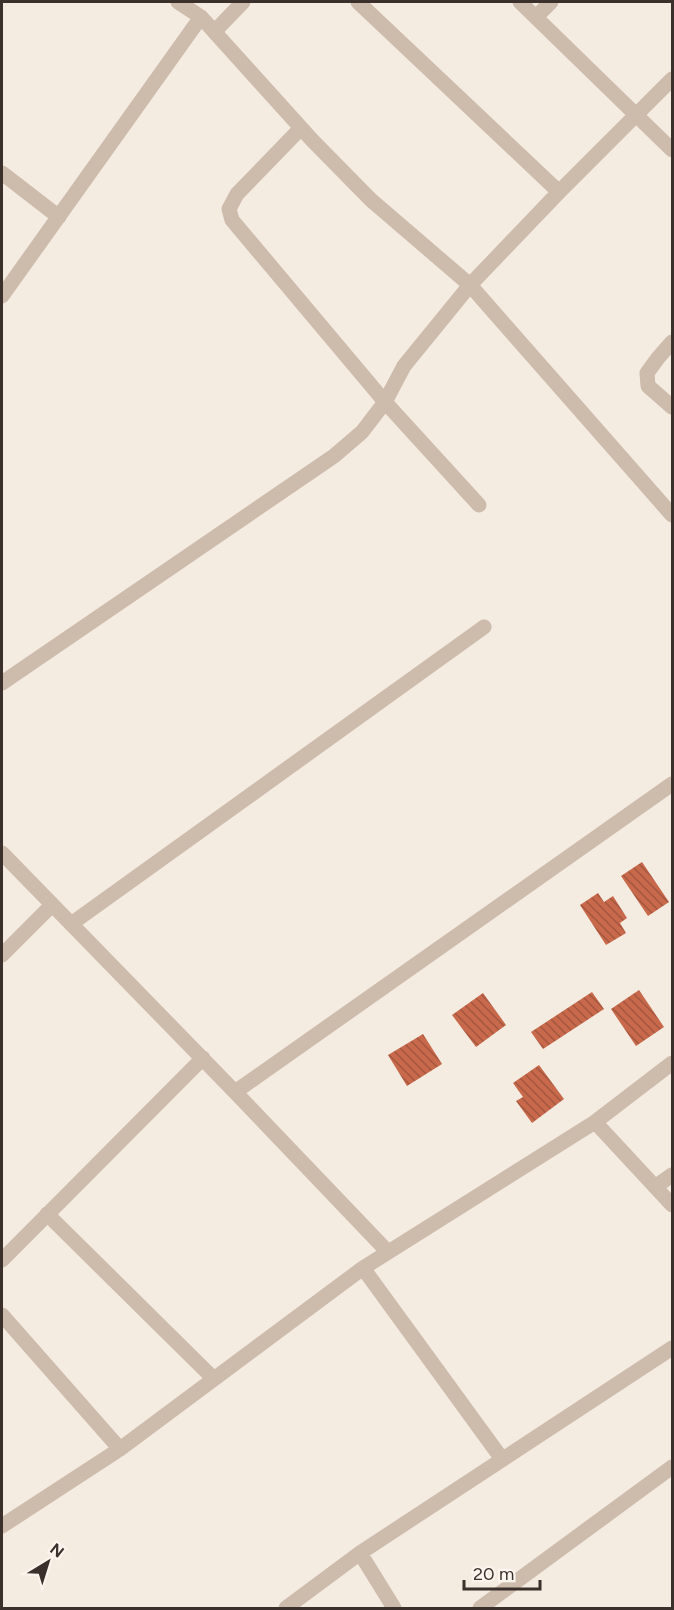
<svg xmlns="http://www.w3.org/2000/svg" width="674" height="1610" font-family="Figtree,sans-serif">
<defs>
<pattern id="building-back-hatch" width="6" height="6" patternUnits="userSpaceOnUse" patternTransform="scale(1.5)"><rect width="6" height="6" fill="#c8694b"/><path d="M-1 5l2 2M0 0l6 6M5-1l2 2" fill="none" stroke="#a4573f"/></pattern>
</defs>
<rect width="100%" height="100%" fill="#f4ebe1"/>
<path fill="url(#building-back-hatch)" d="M 642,862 L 669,902 L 648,916 L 621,876 Z
M 598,893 L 604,902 L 613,896 L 627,918 L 620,923 L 626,933 L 606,945 L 580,905 Z
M 639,990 L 664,1027 L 636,1046 L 611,1009 Z
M 592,992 L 604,1009 L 543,1049 L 531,1032 Z
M 483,993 L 506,1025 L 476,1047 L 452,1015 Z
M 423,1034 L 442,1064 L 407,1086 L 388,1055 Z
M 539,1065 L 564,1099 L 532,1123 L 516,1101 L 523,1097 L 513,1083 Z"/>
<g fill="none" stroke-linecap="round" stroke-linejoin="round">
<path stroke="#cdbbac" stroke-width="15" d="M 178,2 L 201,17 L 312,140 L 371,200 L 470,285 L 672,515
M 358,2 L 559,192
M 520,2 L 672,150
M 536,17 L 551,2
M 215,31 L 243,2
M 301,128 L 237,194 L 229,209 L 232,220 L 385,402 L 479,505
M 2,173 L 59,217
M 2,296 L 201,17
M 672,342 L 658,358 L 647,373 L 648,386 L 672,407
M 2,683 L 334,456 L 362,432 L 385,402 L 404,366 L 470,285 L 559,192 L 672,79
M 2,853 L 235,1092 L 387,1251
M 71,924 L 484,627
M 2,955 L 52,905
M 235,1092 L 672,784
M 595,1122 L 672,1205
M 655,1187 L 672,1175
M 47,1214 L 214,1379
M 2,1260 L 203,1058
M 363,1268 L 502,1459
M 2,1315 L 120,1449
M 2,1526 L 120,1449 L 363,1268 L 595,1122 L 672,1063
M 360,1553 L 394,1608
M 286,1608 L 360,1553 L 672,1348
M 480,1608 L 672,1467"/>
</g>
<rect width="674" height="1610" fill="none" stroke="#3b302b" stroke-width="6"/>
<g transform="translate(48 1562) rotate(38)" stroke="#fbf5ee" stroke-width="4.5" paint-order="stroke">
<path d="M0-4.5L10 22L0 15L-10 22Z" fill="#3b302b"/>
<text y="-9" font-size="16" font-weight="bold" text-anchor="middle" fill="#3b302b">N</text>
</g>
<path d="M464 1580v9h76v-9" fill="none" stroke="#3b302b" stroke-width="3"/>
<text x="473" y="1580" font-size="18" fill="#3b302b" stroke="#fbf5ee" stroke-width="4.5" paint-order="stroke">20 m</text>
</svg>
